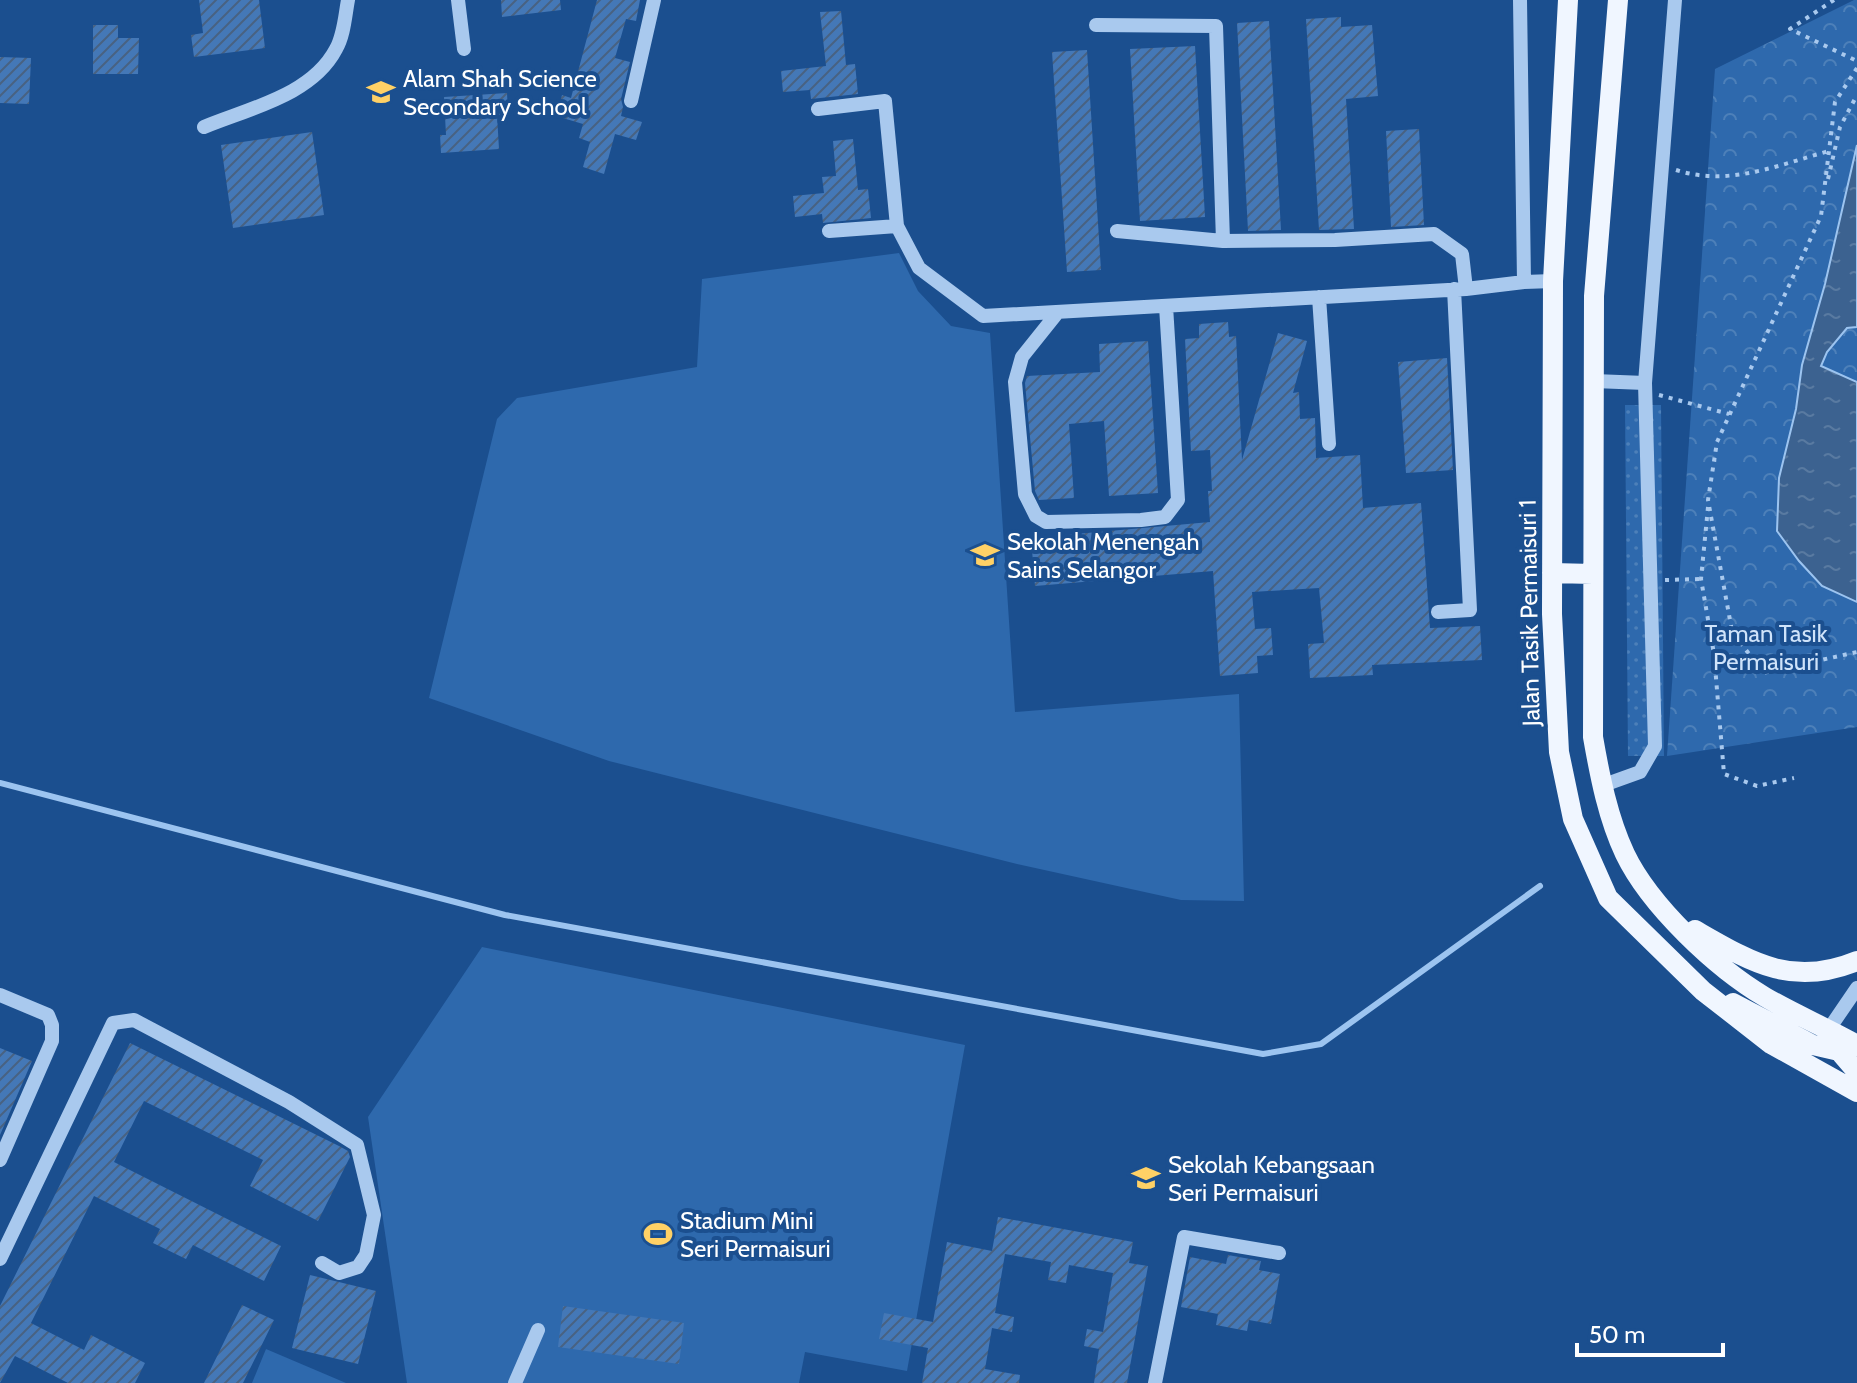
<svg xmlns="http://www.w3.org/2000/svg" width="1857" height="1383" font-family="Cabin,sans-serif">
<defs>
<pattern id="forest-crowns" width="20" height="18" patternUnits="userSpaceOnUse" patternTransform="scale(2)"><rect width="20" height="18" fill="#2e69ad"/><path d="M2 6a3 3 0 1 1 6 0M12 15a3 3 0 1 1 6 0" fill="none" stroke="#4d80b9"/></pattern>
<pattern id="garden-dots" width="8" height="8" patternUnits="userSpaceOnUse" patternTransform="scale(2)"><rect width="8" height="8" fill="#2e69ad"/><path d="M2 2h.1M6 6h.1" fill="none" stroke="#4d80b9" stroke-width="1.8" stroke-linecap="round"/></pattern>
<pattern id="water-ripples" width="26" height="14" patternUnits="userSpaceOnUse" patternTransform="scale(2)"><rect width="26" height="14" fill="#3c6290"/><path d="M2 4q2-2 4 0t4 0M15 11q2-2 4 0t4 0" fill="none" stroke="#597aa1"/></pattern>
<pattern id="building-hatch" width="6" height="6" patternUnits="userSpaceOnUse" patternTransform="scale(2)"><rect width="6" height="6" fill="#4478b7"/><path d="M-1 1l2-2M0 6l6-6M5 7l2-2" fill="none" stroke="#486282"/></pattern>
</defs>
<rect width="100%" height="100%" fill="#1b4f8f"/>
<path fill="#2e69ad" d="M 899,253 L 918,291 L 951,326 L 990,333 L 1015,712 L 1239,694 L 1244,901 L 1181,900 L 1017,864 L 609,761 L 429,698 L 497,419 L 517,398 L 697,367 L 702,279 Z
M 482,947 L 965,1045 L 907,1371 L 805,1352 L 799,1383 L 407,1383 L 368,1117 Z
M 266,1349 L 346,1383 L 252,1383 Z"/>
<path fill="url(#forest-crowns)" d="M 1854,0 L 1857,0 L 1857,727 L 1667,756 L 1715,69 Z"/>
<path fill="url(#garden-dots)" d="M 1625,405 L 1661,405 L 1664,756 L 1628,756 Z"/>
<path fill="url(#water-ripples)" stroke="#9cc4f0" stroke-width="2" d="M 1857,145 L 1857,327 L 1847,328 L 1827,352 L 1821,366 L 1857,382 L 1857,602 L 1822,586 L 1799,561 L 1777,531 L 1779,478 L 1796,409 L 1802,365 L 1825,284 Z"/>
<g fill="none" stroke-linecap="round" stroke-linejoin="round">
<path stroke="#9cc4f0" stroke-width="6" d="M 0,783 L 505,915 L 1263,1054 L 1321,1044 L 1540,886"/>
</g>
<path fill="url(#building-hatch)" d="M 199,0 L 259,0 L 265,48 L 194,57 L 191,35 L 203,33 Z
M 501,0 L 560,0 L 561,10 L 502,17 Z
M 597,0 L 640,0 L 636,21 L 626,19 L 615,58 L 630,62 L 621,99 L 623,107 L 621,116 L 642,122 L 636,140 L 615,134 L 604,174 L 583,167 L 590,142 L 579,138 L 583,124 L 556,116 L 562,95 L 571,98 Z
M 841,11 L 846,65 L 855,64 L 858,94 L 811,99 L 810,90 L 783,92 L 781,71 L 826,66 L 820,12 Z
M 1341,17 L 1341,27 L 1372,25 L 1378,96 L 1346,99 L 1354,229 L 1319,230 L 1306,19 Z
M 1269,21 L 1281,230 L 1248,231 L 1237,23 Z
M 93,25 L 118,25 L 118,38 L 139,38 L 138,74 L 93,74 Z
M 1195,46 L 1205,217 L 1140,221 L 1130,49 Z
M 1087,50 L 1101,270 L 1067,272 L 1052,52 Z
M 0,57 L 31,58 L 29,104 L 0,103 Z
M 507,93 L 508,114 L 497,115 L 499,149 L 441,153 L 440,135 L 446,135 L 444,97 Z
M 1419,129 L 1424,225 L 1391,227 L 1386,131 Z
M 312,132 L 324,215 L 233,228 L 221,145 Z
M 853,139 L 858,190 L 868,189 L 871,218 L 823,223 L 822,214 L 795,217 L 793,196 L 824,193 L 822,177 L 836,176 L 833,141 Z
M 1228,322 L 1229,337 L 1236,336 L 1242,460 L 1278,333 L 1307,341 L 1293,393 L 1299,392 L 1300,419 L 1315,418 L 1316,458 L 1360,455 L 1363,508 L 1421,503 L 1430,628 L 1480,626 L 1482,660 L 1372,665 L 1373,675 L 1310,678 L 1308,644 L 1324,643 L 1319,588 L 1252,592 L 1255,629 L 1271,628 L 1273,655 L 1257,656 L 1258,673 L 1220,676 L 1213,571 L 1035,586 L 1031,538 L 1210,522 L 1208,491 L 1212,491 L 1210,450 L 1191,451 L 1185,339 L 1199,338 L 1199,324 Z
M 1148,341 L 1158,493 L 1109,496 L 1104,421 L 1069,424 L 1074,498 L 1039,500 L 1035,491 L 1025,383 L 1027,376 L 1100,372 L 1099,344 Z
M 1447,358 L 1453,470 L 1406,473 L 1398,362 Z
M 130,1043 L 339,1146 L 348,1151 L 350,1157 L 318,1221 L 250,1186 L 263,1160 L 144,1101 L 114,1162 L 281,1246 L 264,1281 L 193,1245 L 186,1259 L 153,1243 L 160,1229 L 94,1196 L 31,1323 L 84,1350 L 91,1335 L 145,1363 L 135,1383 L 68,1383 L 15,1356 L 0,1383 L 0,1306 Z
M 0,1048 L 32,1061 L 0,1135 Z
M 998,1217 L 1133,1242 L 1129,1263 L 1148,1266 L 1127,1383 L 1094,1383 L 1099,1349 L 1084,1346 L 1087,1329 L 1103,1332 L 1113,1273 L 1069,1265 L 1066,1283 L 1048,1280 L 1051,1262 L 1005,1254 L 995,1313 L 1014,1317 L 1012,1332 L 992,1328 L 985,1369 L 1020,1375 L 1019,1383 L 922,1383 L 928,1348 L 879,1339 L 884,1313 L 933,1322 L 947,1242 L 992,1251 Z
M 1228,1255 L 1261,1261 L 1259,1270 L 1280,1274 L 1271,1324 L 1249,1320 L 1247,1331 L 1216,1325 L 1218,1314 L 1181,1307 L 1190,1257 L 1226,1264 Z
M 310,1275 L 376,1291 L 358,1364 L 292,1348 Z
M 242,1305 L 274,1320 L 243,1383 L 204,1383 Z
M 563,1306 L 684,1323 L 679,1364 L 558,1347 Z"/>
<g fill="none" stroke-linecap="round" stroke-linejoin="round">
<path stroke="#a9c9ee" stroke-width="4" stroke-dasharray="4 6" stroke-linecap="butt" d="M 1834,0 L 1790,29 L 1857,61
M 1857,68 L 1835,102 L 1821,216 L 1717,442 L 1708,500 L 1732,631 L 1763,673 L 1857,652
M 1676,170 C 1729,187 1778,165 1829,151
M 1828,179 L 1840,127 L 1857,95
M 1659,395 L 1729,414
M 1708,507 L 1701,579 L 1714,654 L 1724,774 L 1757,786 L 1794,778
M 1665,580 L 1700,579"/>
<path stroke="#a9c9ee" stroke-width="14" d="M 458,0 L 464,49
M 1520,0 L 1524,282 L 1553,281
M 1096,25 L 1216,26 L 1223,241 L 1335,240 L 1434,234 L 1462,254 L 1466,289
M 631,101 L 654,0
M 818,109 L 885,101 L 897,226
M 204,127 C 250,108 312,95 336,49 C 344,35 345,16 348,0
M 829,231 L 897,226 L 919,268 L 983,316 L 1466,289 L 1524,282
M 1117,231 L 1223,241
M 1319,297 L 1329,444
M 1058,312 L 1022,357 L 1015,382 L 1025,494 L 1036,516 L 1046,522 L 1141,520 L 1165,517 L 1178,500 L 1166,306
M 1594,381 L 1645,383
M 1438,612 L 1470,610 L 1454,289
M 1601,786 L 1640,772 L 1655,746 L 1645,383 L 1675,0
M 0,995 L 48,1015 L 52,1025 L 52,1041 L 0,1160
M 1829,1029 L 1857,988
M 0,1259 L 113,1023 L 134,1020 L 289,1102 L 357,1145 L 374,1215 L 366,1255 L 358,1267 L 339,1273 L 322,1263
M 515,1383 L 538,1330
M 1155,1383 L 1184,1237 L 1279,1253"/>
<path stroke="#f0f6ff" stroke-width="20" d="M 1568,0 L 1553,281 L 1552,614 L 1559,752 L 1573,819 L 1608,898 L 1703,991 L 1771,1044 L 1857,1092
M 1618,0 L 1594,296 L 1593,737 C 1600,777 1608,818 1625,854 C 1650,906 1716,968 1765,997 C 1794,1014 1827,1028 1857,1045
M 1552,573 L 1593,574
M 1695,930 C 1751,962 1792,988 1857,961
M 1733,1003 L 1813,1045 L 1839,1051 L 1857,1046
M 1834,1040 L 1839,1051 L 1857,1072"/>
</g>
<defs>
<symbol id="school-bare" viewBox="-9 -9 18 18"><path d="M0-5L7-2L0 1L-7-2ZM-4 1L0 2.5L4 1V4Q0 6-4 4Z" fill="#ffd166" stroke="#1b4f8f" stroke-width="2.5" paint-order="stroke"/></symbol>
<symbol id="stadium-bare" viewBox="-9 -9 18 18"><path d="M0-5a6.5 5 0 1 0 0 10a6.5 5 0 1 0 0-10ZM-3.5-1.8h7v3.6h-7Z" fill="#ffd166" stroke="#1b4f8f" stroke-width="2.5" paint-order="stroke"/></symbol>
</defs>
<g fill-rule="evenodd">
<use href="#school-bare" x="361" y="72" width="40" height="40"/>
<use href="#school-bare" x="965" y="535" width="40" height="40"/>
<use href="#school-bare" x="1126" y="1158" width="40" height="40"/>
<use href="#stadium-bare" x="638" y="1214" width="40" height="40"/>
</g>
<g text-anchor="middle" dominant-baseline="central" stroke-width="8" stroke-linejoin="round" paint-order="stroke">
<g font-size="24" fill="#fff" stroke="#1b4f8f" text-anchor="start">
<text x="403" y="78">Alam Shah Science<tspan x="403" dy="28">Secondary School</tspan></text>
<text x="1007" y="541">Sekolah Menengah<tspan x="1007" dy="28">Sains Selangor</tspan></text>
<text x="1168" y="1164">Sekolah Kebangsaan<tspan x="1168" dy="28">Seri Permaisuri</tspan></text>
<text x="680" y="1220">Stadium Mini<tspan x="680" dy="28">Seri Permaisuri</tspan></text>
</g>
<g font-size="24" fill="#fff" stroke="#1b4f8f">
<text transform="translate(1529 613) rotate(-91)">Jalan Tasik Permaisuri 1</text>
</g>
<g font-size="24" fill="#cfe3fa" stroke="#1b4f8f">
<text x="1766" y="633">Taman Tasik<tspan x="1766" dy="28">Permaisuri</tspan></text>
</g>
</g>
<path d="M1577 1343v12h146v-12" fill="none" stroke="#ffffff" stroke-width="4"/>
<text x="1589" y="1343" font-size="24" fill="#ffffff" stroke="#1b4f8f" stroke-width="6" paint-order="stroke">50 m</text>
</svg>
